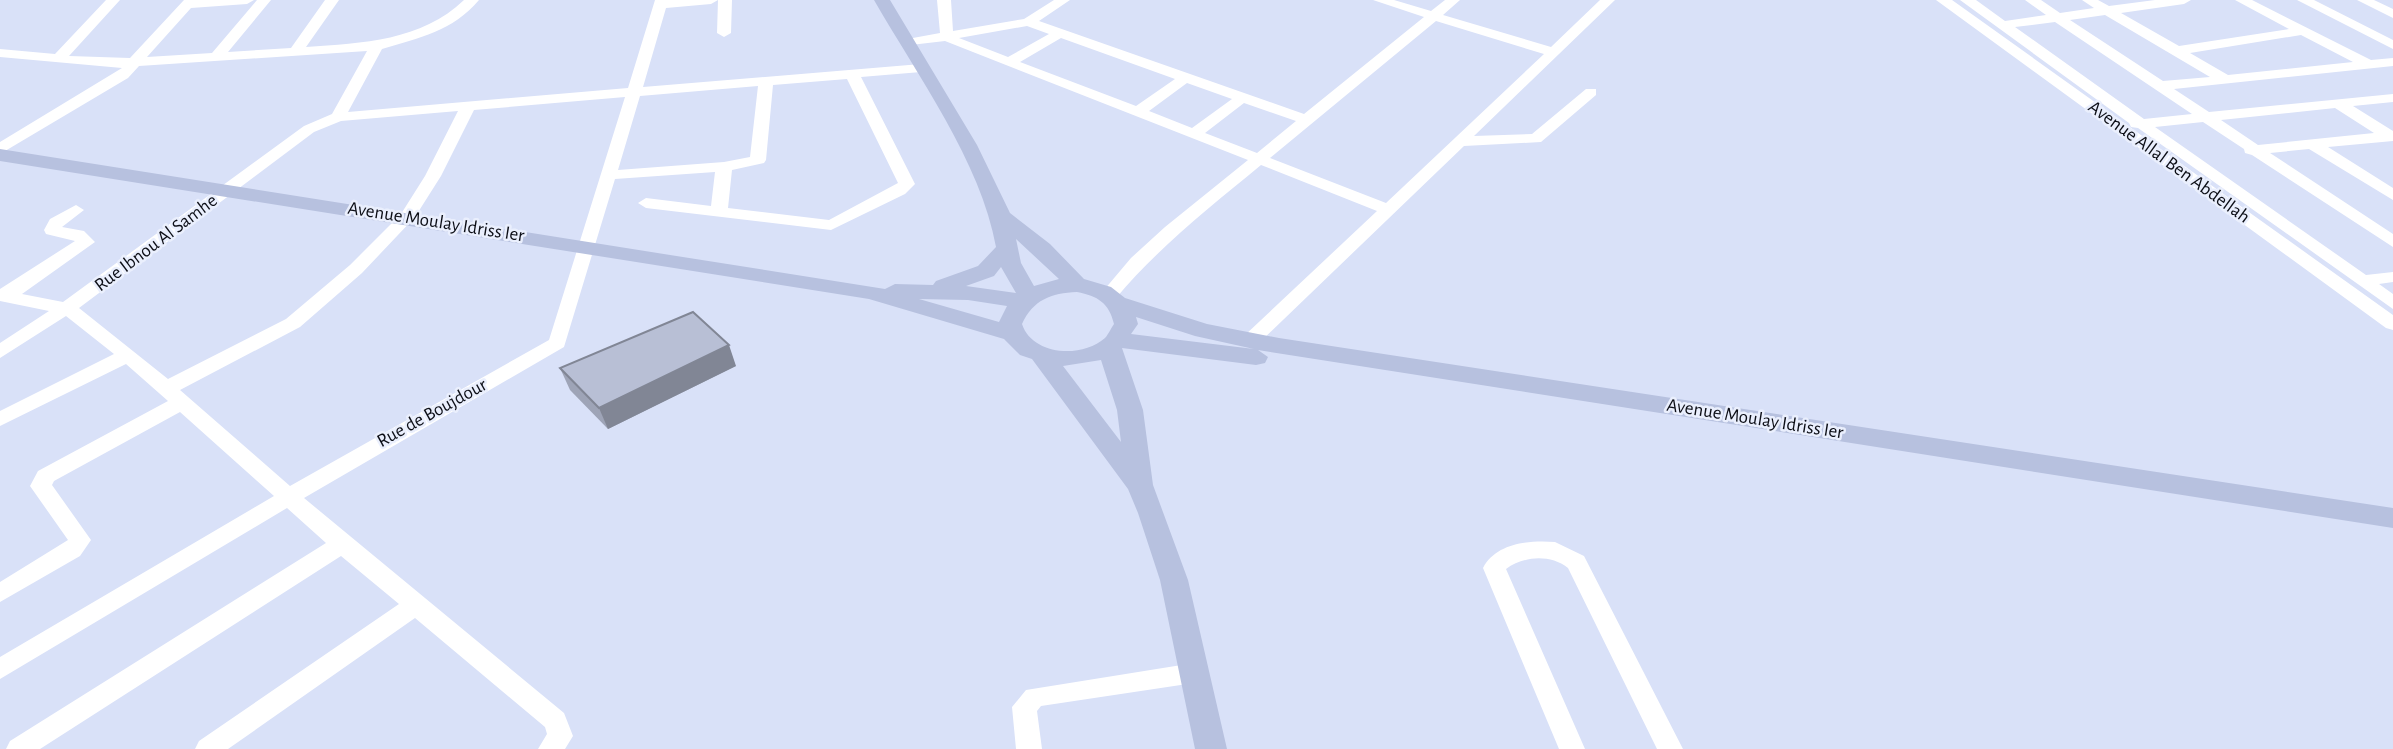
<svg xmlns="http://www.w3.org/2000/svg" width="2393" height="749" font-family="'Alegreya Sans',sans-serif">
<rect width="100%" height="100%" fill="#d9e1f8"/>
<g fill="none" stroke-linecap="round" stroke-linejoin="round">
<path fill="#fff" fill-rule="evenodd" d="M 106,0 L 120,0 L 69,56 L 130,58 L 184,0 L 254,0 L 247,4 L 191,8 L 147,57 L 212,53 L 257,0 L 271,0 L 228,52 L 291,48 L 325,0 L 339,0 L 306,47 C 363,43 421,41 464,0 L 479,0 C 453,31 419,38 382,49 L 348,112 L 628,88 L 655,0 L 718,0 L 711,4 L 666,8 L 643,87 L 921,64 L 928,68 L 921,72 L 861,77 L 915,184 L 905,194 L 831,230 L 646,208 L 638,203 L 646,198 L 711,206 L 715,172 L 615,179 L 564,347 L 304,498 L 564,713 L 573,736 L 565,749 L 538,749 L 547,734 L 545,727 L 415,618 L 228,749 L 195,749 L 199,741 L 399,604 L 341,556 L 40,749 L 6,749 L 10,741 L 326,543 L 287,508 L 0,679 L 0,657 L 274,496 L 180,412 L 54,481 L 52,485 L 91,540 L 80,556 L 0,602 L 0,582 L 68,540 L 30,486 L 38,471 L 168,401 L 126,364 L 0,426 L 0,411 L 114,354 L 66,316 L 0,358 L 0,343 L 49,311 L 0,301 L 0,289 L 75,241 L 46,234 L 44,230 L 50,219 L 76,205 L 84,210 L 62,227 L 84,231 L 95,242 L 22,294 L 63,302 L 304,126 L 332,114 L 367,51 L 139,66 L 128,78 L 0,154 L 0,142 L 122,68 L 0,57 L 0,49 L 55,54 ZM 847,79 L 898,183 L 829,220 L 728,208 L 732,170 L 764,163 L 766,160 L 773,85 ZM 758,86 L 750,157 L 724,162 L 618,170 L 640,96 ZM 625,97 L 549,340 L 290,486 L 180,390 L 300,327 L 362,273 L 415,217 L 441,176 L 474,110 ZM 458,111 L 425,176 L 401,214 L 350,265 L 286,319 L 168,379 L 79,308 L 314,132 L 341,121 Z
M 718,0 L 732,0 L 731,33 L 724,37 L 717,33 Z
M 937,0 L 951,0 L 953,31 L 1024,19 L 1054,0 L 1070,0 L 1039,21 L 1304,114 L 1424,17 L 1373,0 L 1394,0 L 1431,11 L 1445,0 L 1460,0 L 1443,15 L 1551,47 L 1600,0 L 1615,0 L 1474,136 L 1532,134 L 1586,89 L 1596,89 L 1596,95 L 1541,142 L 1464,146 L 1258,344 L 1251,346 L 1242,340 L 1244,336 L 1377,211 L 1261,165 C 1210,207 1159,247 1116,298 L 1104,298 L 1101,294 L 1104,290 L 1131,258 L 1165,227 L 1248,160 L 945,41 L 902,46 L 902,40 L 940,33 ZM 1436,21 L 1544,54 L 1386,203 L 1270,158 ZM 1027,26 L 1049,34 L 1008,57 L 959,38 ZM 1061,38 L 1175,79 L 1136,106 L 1020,62 ZM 1187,83 L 1232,99 L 1192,128 L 1149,111 ZM 1244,103 L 1296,121 L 1257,153 L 1205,133 Z
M 1936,0 L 1952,0 L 2393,315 L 2393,330 L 2386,328 Z
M 1960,0 L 1976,0 L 2005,21 L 2046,15 L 2025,0 L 2041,0 L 2060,13 L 2094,8 L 2082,0 L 2098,0 L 2109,6 L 2155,0 L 2191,0 L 2184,4 L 2121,13 L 2179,46 L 2289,29 L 2235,0 L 2252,0 L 2371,60 L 2393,58 L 2393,66 L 2174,89 L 2209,112 L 2393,94 L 2393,102 L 2353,106 L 2393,131 L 2393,141 L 2328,147 L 2393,188 L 2393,200 L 2309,149 L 2270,153 L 2393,234 L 2393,247 L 2252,155 L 2245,153 L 2244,149 L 2203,122 L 2155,127 L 2366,275 L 2393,272 L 2393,282 L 2379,284 L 2393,294 L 2393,309 L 2138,128 L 2131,127 L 2129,123 ZM 2105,15 L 2210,77 L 2163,81 L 2070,20 ZM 2055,22 L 2192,114 L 2144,119 L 2015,27 ZM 2301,35 L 2353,62 L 2228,75 L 2190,53 ZM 2335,108 L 2374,133 L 2258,145 L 2221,120 Z
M 2297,0 L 2314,0 L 2393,40 L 2393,49 Z
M 2357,0 L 2374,0 L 2393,9 L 2393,18 Z
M 1555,542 L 1584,556 L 1683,749 L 1657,749 L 1568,568 C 1550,554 1524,556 1506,569 L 1585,749 L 1559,749 L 1483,568 C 1496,543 1529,540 1555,542 Z
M 1194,663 L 1203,666 L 1206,673 L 1203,680 L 1194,683 L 1041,706 L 1037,711 L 1042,749 L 1016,749 L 1012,707 L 1026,690 Z"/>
<path fill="#b7c1df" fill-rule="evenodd" d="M 874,0 L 890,0 L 977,145 L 1010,213 L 1050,244 L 1084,279 L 1111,287 L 1125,298 L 1207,324 L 1279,338 L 2393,508 L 2393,528 L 1258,350 L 1268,357 L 1265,363 L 1256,365 L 1122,348 L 1143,410 L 1153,485 L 1188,580 L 1227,749 L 1195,749 L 1160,580 L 1138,513 L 1128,489 L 1032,359 L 1020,355 L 1004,339 L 869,299 L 0,161 L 0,149 L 885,289 L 895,284 L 933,285 L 936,281 L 978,266 L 996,247 C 981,162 917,75 874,0 ZM 1016,239 L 1059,279 L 1034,286 L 1021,263 ZM 1001,267 L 1016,293 L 966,286 L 994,276 ZM 1077,292 C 1098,296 1109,303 1114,324 C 1111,328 1108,335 1105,338 C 1081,359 1032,355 1022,324 C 1033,300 1051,293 1077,292 ZM 919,299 L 968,300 L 1007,306 L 999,322 ZM 1136,317 L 1195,336 L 1254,349 L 1131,334 L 1138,324 ZM 1101,360 L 1117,410 L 1121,442 L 1063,366 Z"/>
</g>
<path fill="#9ea4b7" d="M 736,366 L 608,429 L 570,390 L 560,368 Z"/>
<path fill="#818695" d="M 729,345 L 736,366 L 608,429 L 599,408 Z"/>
<path fill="#b8bfd5" stroke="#818695" stroke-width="2" d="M 693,312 L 729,345 L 599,408 L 560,368 Z"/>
<g text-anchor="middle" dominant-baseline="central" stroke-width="5" stroke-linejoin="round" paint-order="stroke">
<g font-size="19" fill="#0c0e16" stroke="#eaeffd">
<text transform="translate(2169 162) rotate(36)">Avenue Allal Ben Abdellah</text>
<text transform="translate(436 222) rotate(9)">Avenue Moulay Idriss Ier</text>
<text transform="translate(156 243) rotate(-37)">Rue Ibnou Al Samhe</text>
<text transform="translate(432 413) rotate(-29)">Rue de Boujdour</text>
<text transform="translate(1755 419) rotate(9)">Avenue Moulay Idriss Ier</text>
</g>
</g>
</svg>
